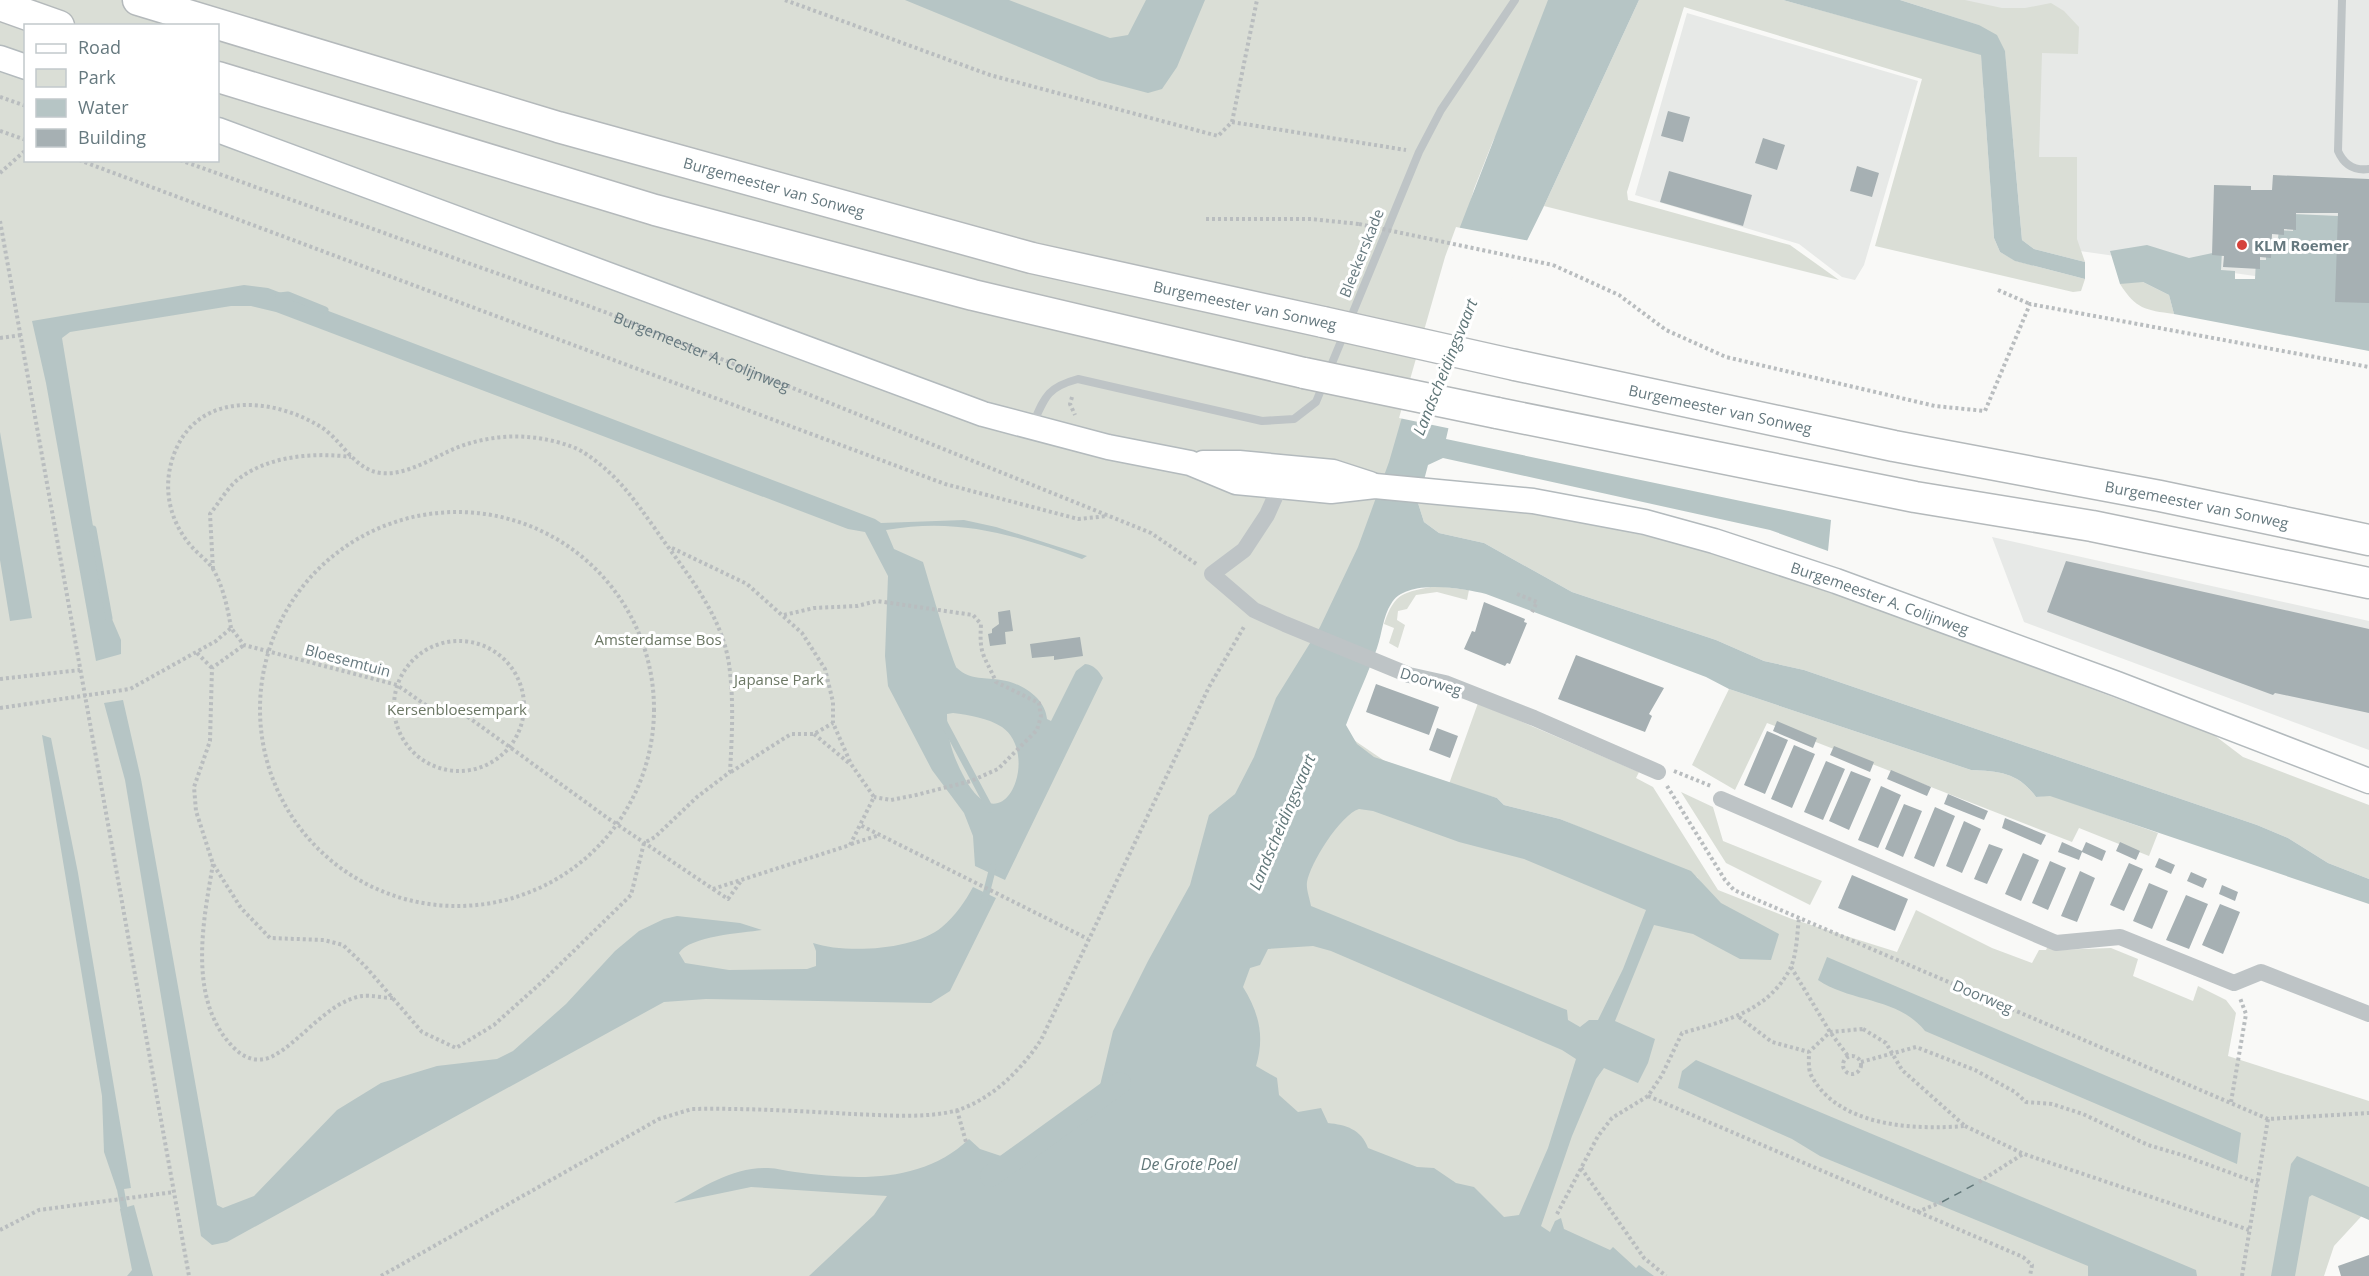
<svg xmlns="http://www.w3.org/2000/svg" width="2369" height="1276" font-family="'Open Sans',sans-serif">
<rect width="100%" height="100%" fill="#f9f9f7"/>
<path fill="#e7e9e7" d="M 1932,0 L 2369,0 L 2369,318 L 2290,281 L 2080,251 Z
M 1687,13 L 1918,81 L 1864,265 L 1855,280 L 1842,277 L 1799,244 L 1635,195 Z
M 1992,537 L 2369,621 L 2369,750 L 2024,622 Z"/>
<path fill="#daded6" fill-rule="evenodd" d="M 0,0 L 1571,0 L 1493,141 L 1474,189 L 1384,504 L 1349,597 L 1345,734 L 1395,768 L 1702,884 L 1697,877 L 1560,819 L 1504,805 L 1497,798 L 1449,784 L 1478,703 L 1639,772 L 1636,778 L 1653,787 L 1718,890 L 1792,919 L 1897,952 L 1916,910 L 1992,948 L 2032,963 L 2039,950 L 2046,950 L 2048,946 L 2055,950 L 2111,948 L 2138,959 L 2133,976 L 2193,1001 L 2198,986 L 2226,1000 L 2236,1013 L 2228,1056 L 2369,1101 L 2369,1208 L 2334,1246 L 2324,1276 L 0,1276 ZM 26,26 L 218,26 L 218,160 L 26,160 Z
M 1639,0 L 1783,0 L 1981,54 L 1994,238 L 2000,252 L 2016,261 L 2085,279 L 2081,291 L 2073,292 L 1875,246 L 1922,79 L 1684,7 L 1627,192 L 1628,200 L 1790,245 L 1839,280 L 1544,206 Z
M 1900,0 L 1965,0 L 2002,8 L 2025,8 L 2051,3 L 2064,11 L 2079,27 L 2078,54 L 2042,53 L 2039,157 L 2077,157 L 2077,239 L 2085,262 L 2034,249 L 2022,240 L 2005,51 L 1979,25 Z
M 2130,281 L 2143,282 L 2169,295 L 2174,314 C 2145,310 2136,309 2120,284 Z
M 1418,503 L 1549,515 L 1680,543 L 1804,581 L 2214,735 L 2243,757 L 2369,805 L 2369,879 L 2328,863 L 2288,838 L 2257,825 L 1804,670 L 1764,661 L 1716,640 L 1572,592 L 1484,543 L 1439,533 L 1424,522 Z
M 1435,586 L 1469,590 L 1467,600 L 1437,592 L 1416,595 L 1407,609 L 1398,611 L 1397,620 L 1405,625 L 1398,648 L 1389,643 L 1394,628 L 1384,624 C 1395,591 1404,593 1435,586 Z
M 1729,689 L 1971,770 C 1999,771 2019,773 2036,797 L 2050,795 L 2158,833 L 2149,856 L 2079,828 L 2072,842 L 1767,723 L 1735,790 L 1692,765 Z
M 1681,792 L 1713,807 L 1723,841 L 1822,881 L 1810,905 L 1726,863 Z"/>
<path fill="#b6c5c5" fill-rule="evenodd" d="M 905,0 L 1009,0 L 1110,38 L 1128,35 L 1146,0 L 1205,0 L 1177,67 L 1162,89 L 1148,93 L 1099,80 Z
M 1548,0 L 1639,0 L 1544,206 L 1481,334 L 1454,404 L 1446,439 L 1831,520 L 1828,551 L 1770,530 L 1443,458 L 1428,465 L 1418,503 L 1424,522 L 1439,533 L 1484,543 L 1572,592 L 1716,640 L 1764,661 L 1804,670 L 2257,825 L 2288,838 L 2328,863 L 2369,879 L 2369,904 L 2050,796 L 2036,797 C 2019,773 1999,771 1971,770 L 1729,689 L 1706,677 L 1486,594 C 1463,588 1405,578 1391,604 C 1383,616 1382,634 1377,648 C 1368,674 1356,699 1346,725 L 1357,744 L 1374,757 L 1497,798 L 1504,805 L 1560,819 L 1691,871 L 1721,903 L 1779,934 L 1771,960 L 1740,959 L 1693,934 L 1654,925 L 1615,1021 L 1655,1039 L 1648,1063 L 1638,1083 L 1604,1068 L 1596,1079 L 1572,1136 L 1541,1226 L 1550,1232 L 1555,1221 L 1561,1218 L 1564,1229 L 1610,1250 L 1613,1247 L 1636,1268 L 1639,1265 L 1654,1276 L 809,1276 L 874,1215 L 887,1196 L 751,1187 L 674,1203 C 703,1187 733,1167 768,1168 C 777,1168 786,1171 795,1172 C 856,1180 922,1184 969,1139 L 980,1149 L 1004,1157 L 1022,1159 L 1076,1125 L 1096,1102 L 1113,1031 L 1148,961 L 1190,885 L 1209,815 L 1235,794 L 1254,757 L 1276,698 L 1320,627 L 1358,547 L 1389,462 L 1448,258 ZM 1359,809 L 1373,811 L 1459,842 L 1524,859 L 1646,910 L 1623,969 L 1598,1020 L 1589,1020 L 1580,1027 L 1568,1020 L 1567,1010 L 1311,906 C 1310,899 1306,890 1307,882 C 1310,864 1340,815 1359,809 ZM 1313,946 L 1331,951 L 1562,1050 L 1576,1059 L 1548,1148 L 1519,1215 L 1504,1217 L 1474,1187 L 1456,1183 L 1434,1168 L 1417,1167 L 1368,1148 C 1361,1129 1346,1125 1328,1123 L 1321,1108 L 1298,1112 L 1279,1095 L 1277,1078 L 1256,1066 C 1265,1036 1259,1013 1243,987 L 1250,968 L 1260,965 L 1268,949 Z
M 1783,0 L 1900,0 L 1979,25 L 1997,35 L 2005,51 L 2022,240 L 2034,249 L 2085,262 L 2085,279 L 2015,261 L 2000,252 L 1994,238 L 1981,55 Z
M 2293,214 L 2339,216 L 2369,300 L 2369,351 L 2174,314 L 2169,295 L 2143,282 L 2120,284 L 2110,251 L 2147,245 L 2189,258 L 2222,251 L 2221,270 L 2235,271 L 2235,279 L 2255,279 L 2256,260 L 2266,260 L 2266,238 L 2278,238 L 2279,230 L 2293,231 Z
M 244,285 L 268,288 L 875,519 L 881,523 L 964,520 L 996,527 L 1087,556 L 1082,559 C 1015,535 958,517 886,530 L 894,549 L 923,562 C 927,575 953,664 957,668 C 971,681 986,677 1001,680 C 1022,683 1045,698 1047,719 L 1051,721 L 1076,671 L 1085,664 C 1094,665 1098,670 1103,678 L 1005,880 L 975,866 L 973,836 L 964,813 L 932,770 L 888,686 L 885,656 L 888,576 L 865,532 L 848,529 L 276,312 L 251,306 L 231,306 L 70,332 L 62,338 L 106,605 L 121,640 L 121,654 L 96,661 L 46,383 L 32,321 ZM 953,713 C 969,715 988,718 1002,727 C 1042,755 1002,851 963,775 C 952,754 947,737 947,714 Z
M 0,432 L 32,618 L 10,621 L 0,560 Z
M 123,700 L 141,779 L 217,1205 L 223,1208 L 254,1196 L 337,1110 L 381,1083 L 437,1066 L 497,1059 L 513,1051 L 566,1004 L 615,951 L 639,931 L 664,919 L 677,916 L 740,923 L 762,930 C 742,933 690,936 679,953 L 685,963 L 729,970 L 807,969 L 816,966 L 816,951 L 813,943 C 846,954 915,950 942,927 C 955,916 965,902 973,887 L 996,898 L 950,991 L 931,1003 L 706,999 L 664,1002 L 227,1242 L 212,1245 L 201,1236 L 125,780 L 104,703 Z
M 42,735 L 51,738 L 78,873 L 131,1188 L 117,1190 L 104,1152 L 102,1096 Z
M 1827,957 L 2241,1133 L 2237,1164 L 1925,1031 C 1898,997 1852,1003 1818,980 Z
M 1696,1060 L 2196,1270 L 2197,1276 L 2088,1276 L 2088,1266 L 1820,1156 L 1792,1139 L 1678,1088 L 1682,1071 Z
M 2297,1156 L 2369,1187 L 2369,1220 L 2312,1195 L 2309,1197 L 2295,1276 L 2271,1276 L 2291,1164 Z
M 134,1205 L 153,1276 L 127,1276 L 132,1270 L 120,1209 Z"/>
<path fill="#f9f9f7" d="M 1456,227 L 1530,241 L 1484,335 L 1457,405 L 1452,429 L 1399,418 L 1445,257 Z"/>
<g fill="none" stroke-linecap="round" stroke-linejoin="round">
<path stroke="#b6c5c5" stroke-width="7" d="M 279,296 L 288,295 L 325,310
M 93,529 L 109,618
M 943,721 L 990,809
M 984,902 L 993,867
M 119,1181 L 125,1214"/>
<path stroke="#b6c5c5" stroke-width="22" d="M 991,1176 L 1120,1083"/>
<path stroke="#617779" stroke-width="1.5" stroke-dasharray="8 6" stroke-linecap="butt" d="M 1942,1202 L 1979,1182"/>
</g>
<path fill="#a6b0b3" d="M 1668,111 L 1690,117 L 1683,142 L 1661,136 Z
M 1763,138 L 1785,145 L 1777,170 L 1755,163 Z
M 1857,166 L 1879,173 L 1872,197 L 1850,191 Z
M 1669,171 L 1752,195 L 1743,226 L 1660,202 Z
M 2273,175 L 2369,179 L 2369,303 L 2335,302 L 2338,213 L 2296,213 L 2296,230 L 2284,229 L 2284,235 L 2272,234 L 2271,258 L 2260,257 L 2260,269 L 2223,267 L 2224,256 L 2212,255 L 2214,185 L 2251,186 L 2251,190 L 2272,190 Z
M 2066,561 L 2369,629 L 2369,713 L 2275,693 L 2273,695 L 2047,612 Z
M 1484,602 L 1525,619 L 1524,622 L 1527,623 L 1510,664 L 1507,663 L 1505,666 L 1464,649 L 1472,631 L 1475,632 Z
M 1010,610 L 1013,631 L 1005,632 L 1006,644 L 990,646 L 988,634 L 992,633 L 992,629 L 999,624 L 998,612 Z
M 1080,637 L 1083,656 L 1054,660 L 1054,656 L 1032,658 L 1030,644 Z
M 1576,655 L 1664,688 L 1649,714 L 1652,716 L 1645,732 L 1558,699 Z
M 1376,684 L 1439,707 L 1429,735 L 1366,712 Z
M 1777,721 L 1817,738 L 1813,748 L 1773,731 Z
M 1437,728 L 1458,736 L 1450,758 L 1429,750 Z
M 1767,731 L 1788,740 L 1765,794 L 1744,785 Z
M 1794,745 L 1815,754 L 1792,808 L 1771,799 Z
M 1834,746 L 1874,762 L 1870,772 L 1830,755 Z
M 1826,761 L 1845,769 L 1823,820 L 1804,812 Z
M 1891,770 L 1931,787 L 1927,796 L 1887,779 Z
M 1851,771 L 1871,779 L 1849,830 L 1829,821 Z
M 1881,786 L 1901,795 L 1878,848 L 1858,840 Z
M 1948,794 L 1988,811 L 1984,820 L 1944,804 Z
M 1904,804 L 1922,811 L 1903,857 L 1885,849 Z
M 1935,807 L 1955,816 L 1934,867 L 1914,858 Z
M 2005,818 L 2046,835 L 2041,845 L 2002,828 Z
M 1964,821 L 1981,829 L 1962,873 L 1946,866 Z
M 2062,842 L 2082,851 L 2086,842 L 2106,851 L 2102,861 L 2082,852 L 2079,860 L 2058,852 Z
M 2120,842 L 2140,851 L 2136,860 L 2116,851 Z
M 1989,844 L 2003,849 L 1987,884 L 1974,879 Z
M 2023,853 L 2039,860 L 2021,901 L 2005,894 Z
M 2159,858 L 2175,865 L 2171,874 L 2155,867 Z
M 2050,861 L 2066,868 L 2048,910 L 2032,903 Z
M 2129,863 L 2143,869 L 2124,911 L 2110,905 Z
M 2080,871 L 2095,878 L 2077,922 L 2061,916 Z
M 2191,872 L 2207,879 L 2203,888 L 2187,881 Z
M 1852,875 L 1908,899 L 1895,931 L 1838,908 Z
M 2149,883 L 2168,891 L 2152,929 L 2133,921 Z
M 2222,885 L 2238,892 L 2235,901 L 2219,894 Z
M 2186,895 L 2208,904 L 2189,949 L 2166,940 Z
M 2220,904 L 2240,912 L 2223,954 L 2202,945 Z
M 2369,1255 L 2369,1276 L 2341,1276 L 2338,1266 Z"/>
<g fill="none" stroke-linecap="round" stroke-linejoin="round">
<defs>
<g id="secondary">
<path d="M 0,58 L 26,67"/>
<path id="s2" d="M 218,130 L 983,414 L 1108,447 L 1190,463 L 1236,482 L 1331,491 L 1375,486 L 1533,501 L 1645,522 L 1714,541 L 1836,581 L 2117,684 L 2369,781"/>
<path d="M 1203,463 L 1239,463 L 1333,472 L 1370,484"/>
</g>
<g id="highway">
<path id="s3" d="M 138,0 L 558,127 L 1032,258 L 1323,322"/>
<path d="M 0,5 L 59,26"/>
<path d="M 218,77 L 655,210 L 973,295 L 1304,373"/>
<path id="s4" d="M 1515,365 L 1894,446 L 2160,496 L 2369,540"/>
<path d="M 1497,413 L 1915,497 L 2092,526 L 2369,583"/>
</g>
</defs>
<use href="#secondary" stroke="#b3babd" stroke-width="27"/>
<use href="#highway" stroke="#b4b9bb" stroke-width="33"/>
<g stroke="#b9bdbf" stroke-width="4" stroke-dasharray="3 3" stroke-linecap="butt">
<path d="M 785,0 L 990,75 L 1218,136 L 1232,122 L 1406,150"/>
<path d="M 0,97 L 26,106"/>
<path d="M 1232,122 L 1257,0"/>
<path d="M 0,131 L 26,140"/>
<path d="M 79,160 L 945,484 L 1078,519 L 1108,516"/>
<path id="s1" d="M 180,160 L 605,312 L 1151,533 L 1198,565"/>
<path d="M 0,173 L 26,150"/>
<path d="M 1206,219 L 1311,219 L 1359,224"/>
<path d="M 0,221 L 189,1276"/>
<path d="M 1553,265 L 1619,295 L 1666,330 L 1726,357 L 1935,406 L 1985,411 L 2030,304 L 2369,367"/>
<path d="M 1998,290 L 2030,304"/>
<path d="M 0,338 L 22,335"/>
<path d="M 1072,397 L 1070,404 L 1075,415"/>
<circle cx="457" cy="709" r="197"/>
<path d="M 672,548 L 747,584 L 802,633 L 825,669 L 833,702 L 833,723 L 851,764 L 874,797 L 860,825"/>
<path d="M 213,569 L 210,514 C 218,504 226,490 236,481 C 266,456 313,452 351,457"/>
<path d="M 1517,594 L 1537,602 L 1532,612"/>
<path d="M 784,615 L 814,608 L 857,606 L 877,601 L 973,615 L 981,624 C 979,656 984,654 996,682 L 1039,703 L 1041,716 L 1037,730 L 998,769 L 971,781 L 916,795 L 891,800 L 874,797"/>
<path d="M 231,628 C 228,609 223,586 213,569 C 208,561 198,554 192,547 C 167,519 161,481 177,447 C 204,390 276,399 321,427 C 342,440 354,470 381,473 C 411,476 440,452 467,444 C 487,438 508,435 528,437 C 544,438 570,444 583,452 C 617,474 633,498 656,530 C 685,572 721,612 729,664 C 734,700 732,736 730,772 L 697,797 L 655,837 L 644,843 L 631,895 L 542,982 L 494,1025 L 456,1048 L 422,1032 L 365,966 L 343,945 L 324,940 L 270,938 L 241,908 L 213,864 L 196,811 L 194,787 L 210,741 L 212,668 L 244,645"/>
<circle cx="459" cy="706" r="65"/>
<path d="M 197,653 L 212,668"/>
<path d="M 0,679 L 80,670"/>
<path d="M 0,708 L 130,689 L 216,641 L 231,628 L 244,645 L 397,685 L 440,715 L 464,714 L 609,819 L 713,889 L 850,845 L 860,825 L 1088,939"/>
<path d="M 814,734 L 850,764"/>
<path d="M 1674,771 L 1711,786"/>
<path d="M 731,772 L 791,734 L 814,734 L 833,723"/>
<path d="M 1667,786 L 1725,880 L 1734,890 L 2268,1119 L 2369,1113"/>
<path d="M 851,844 L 880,835"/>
<path d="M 213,864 C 203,922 187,1001 234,1048 C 244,1058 257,1063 271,1057 C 300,1043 328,1001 362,996 C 371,995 384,998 393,998"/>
<path d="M 713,889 L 728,899 L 741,881"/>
<path d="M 1791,967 L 1830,1032 L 1848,1056"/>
<path d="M 1739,1017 L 1772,1042 L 1809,1052"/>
<path d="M 1863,1029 L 1886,1043 L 1902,1070 L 1965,1126 C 1914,1130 1838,1127 1811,1075 C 1808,1069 1809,1059 1809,1052 L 1830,1032 Z"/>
<circle cx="1852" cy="1065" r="9"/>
<path d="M 1861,1062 L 1916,1047 L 1975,1070 L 2015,1092 L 2026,1102 L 2052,1104 L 2083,1114 L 2148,1145 L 2182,1155 L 2258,1183"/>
<path d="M 1648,1096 L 2023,1257 L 2032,1265 L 2030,1276"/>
<path d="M 2231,1102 L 2246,1014 L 2240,998"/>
<path d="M 957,1110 L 966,1142"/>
<path d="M 1965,1126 L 2024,1154 L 2249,1230"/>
<path d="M 1581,1168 L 1644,1258 L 1666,1276"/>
<path d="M 1979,1182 L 2023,1154"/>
<path d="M 1917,1212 L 1942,1202"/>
<path d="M 1557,1214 L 1598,1136 L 1612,1118 L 1648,1096 L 1662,1075 L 1682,1033 C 1725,1021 1767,1012 1790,969 C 1797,955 1797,933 1799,918"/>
<path d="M 0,1230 L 39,1210 L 174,1192"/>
<path d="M 381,1276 L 659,1119 L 692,1109 C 745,1108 799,1111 852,1114 C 884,1115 927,1119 958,1110 C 992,1099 1021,1070 1041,1040 L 1209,687 L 1245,625"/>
<path d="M 2242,1276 L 2268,1119"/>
</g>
<path stroke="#bec4c6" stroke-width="8" d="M 2342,0 L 2338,151 C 2344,165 2354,171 2369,169
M 1033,424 C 1045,396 1048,387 1078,379 L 1262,421 L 1294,419 L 1316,402 L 1419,152 L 1441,110 L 1515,0"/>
<path stroke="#bec4c6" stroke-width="16" d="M 1284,477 L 1267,515 L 1244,550 L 1212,574 L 1254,610 L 1285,624 L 1409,675 L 1445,683 L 1534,718 L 1658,772
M 1721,799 L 2056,943 L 2120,937 L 2234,983 L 2261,972 L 2369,1014"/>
<use href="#secondary" stroke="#fff" stroke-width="24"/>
<use href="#highway" stroke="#fff" stroke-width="30"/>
<defs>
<path id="highway-bridge" d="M 1323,322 L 1515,365
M 1304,373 L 1497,413"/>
</defs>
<use href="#highway-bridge" stroke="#b4b9bb" stroke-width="33" stroke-linecap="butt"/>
<path stroke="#b9bdbf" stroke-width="4" stroke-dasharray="3 3" stroke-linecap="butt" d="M 1359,224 L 1553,265"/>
<use href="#highway-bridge" stroke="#fff" stroke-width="30"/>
</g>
<circle fill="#d5423b" stroke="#fff" stroke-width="2" cx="2242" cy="245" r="6"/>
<g text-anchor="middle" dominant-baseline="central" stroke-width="6" stroke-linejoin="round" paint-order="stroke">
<g font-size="15" fill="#66797f" stroke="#fff">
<text stroke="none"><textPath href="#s3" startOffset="663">Burgemeester van Sonweg</textPath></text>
<text transform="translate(1361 253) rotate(-68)">Bleekerskade</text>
<text transform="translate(1245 305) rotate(12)">Burgemeester van Sonweg</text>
<text stroke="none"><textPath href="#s1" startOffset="556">Burgemeester A. Colijnweg</textPath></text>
<text stroke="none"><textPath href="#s4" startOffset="210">Burgemeester van Sonweg</textPath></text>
<text stroke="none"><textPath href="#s4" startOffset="696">Burgemeester van Sonweg</textPath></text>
<text stroke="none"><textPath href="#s2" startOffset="1738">Burgemeester A. Colijnweg</textPath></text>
<text transform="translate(348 660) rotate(15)">Bloesemtuin</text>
<text transform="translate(1431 681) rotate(17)">Doorweg</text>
<text transform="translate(1983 996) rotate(23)">Doorweg</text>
</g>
<g font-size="15" font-weight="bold" fill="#66797f" stroke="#fff" text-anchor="start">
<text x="2254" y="245">KLM Roemer</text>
</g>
<g font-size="15" fill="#6c7865" stroke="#fff">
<text x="658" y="639">Amsterdamse Bos</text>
<text x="779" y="679">Japanse Park</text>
<text x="457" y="709">Kersenbloesempark</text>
</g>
<g font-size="16" font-style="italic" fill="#617779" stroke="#fff">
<text transform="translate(1445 367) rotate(-68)">Landscheidingsvaart</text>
<text transform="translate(1282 822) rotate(-67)">Landscheidingsvaart</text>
<text x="1189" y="1164">De Grote Poel</text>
</g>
</g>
<rect x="24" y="24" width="195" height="138" fill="#ffffff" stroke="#c2c9cc" stroke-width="1.5"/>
<rect x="36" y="44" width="30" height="9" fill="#ffffff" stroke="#c2c9cc" stroke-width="1.5"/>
<text x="78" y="54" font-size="18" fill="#66797f">Road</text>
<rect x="36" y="69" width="30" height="18" fill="#daded6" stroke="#c2c9cc" stroke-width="1.5"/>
<text x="78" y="84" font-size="18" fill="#66797f">Park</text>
<rect x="36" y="99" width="30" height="18" fill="#b6c5c5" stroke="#c2c9cc" stroke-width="1.5"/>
<text x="78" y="114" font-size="18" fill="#66797f">Water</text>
<rect x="36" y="129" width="30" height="18" fill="#a6b0b3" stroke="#c2c9cc" stroke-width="1.5"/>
<text x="78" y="144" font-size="18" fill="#66797f">Building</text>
</svg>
